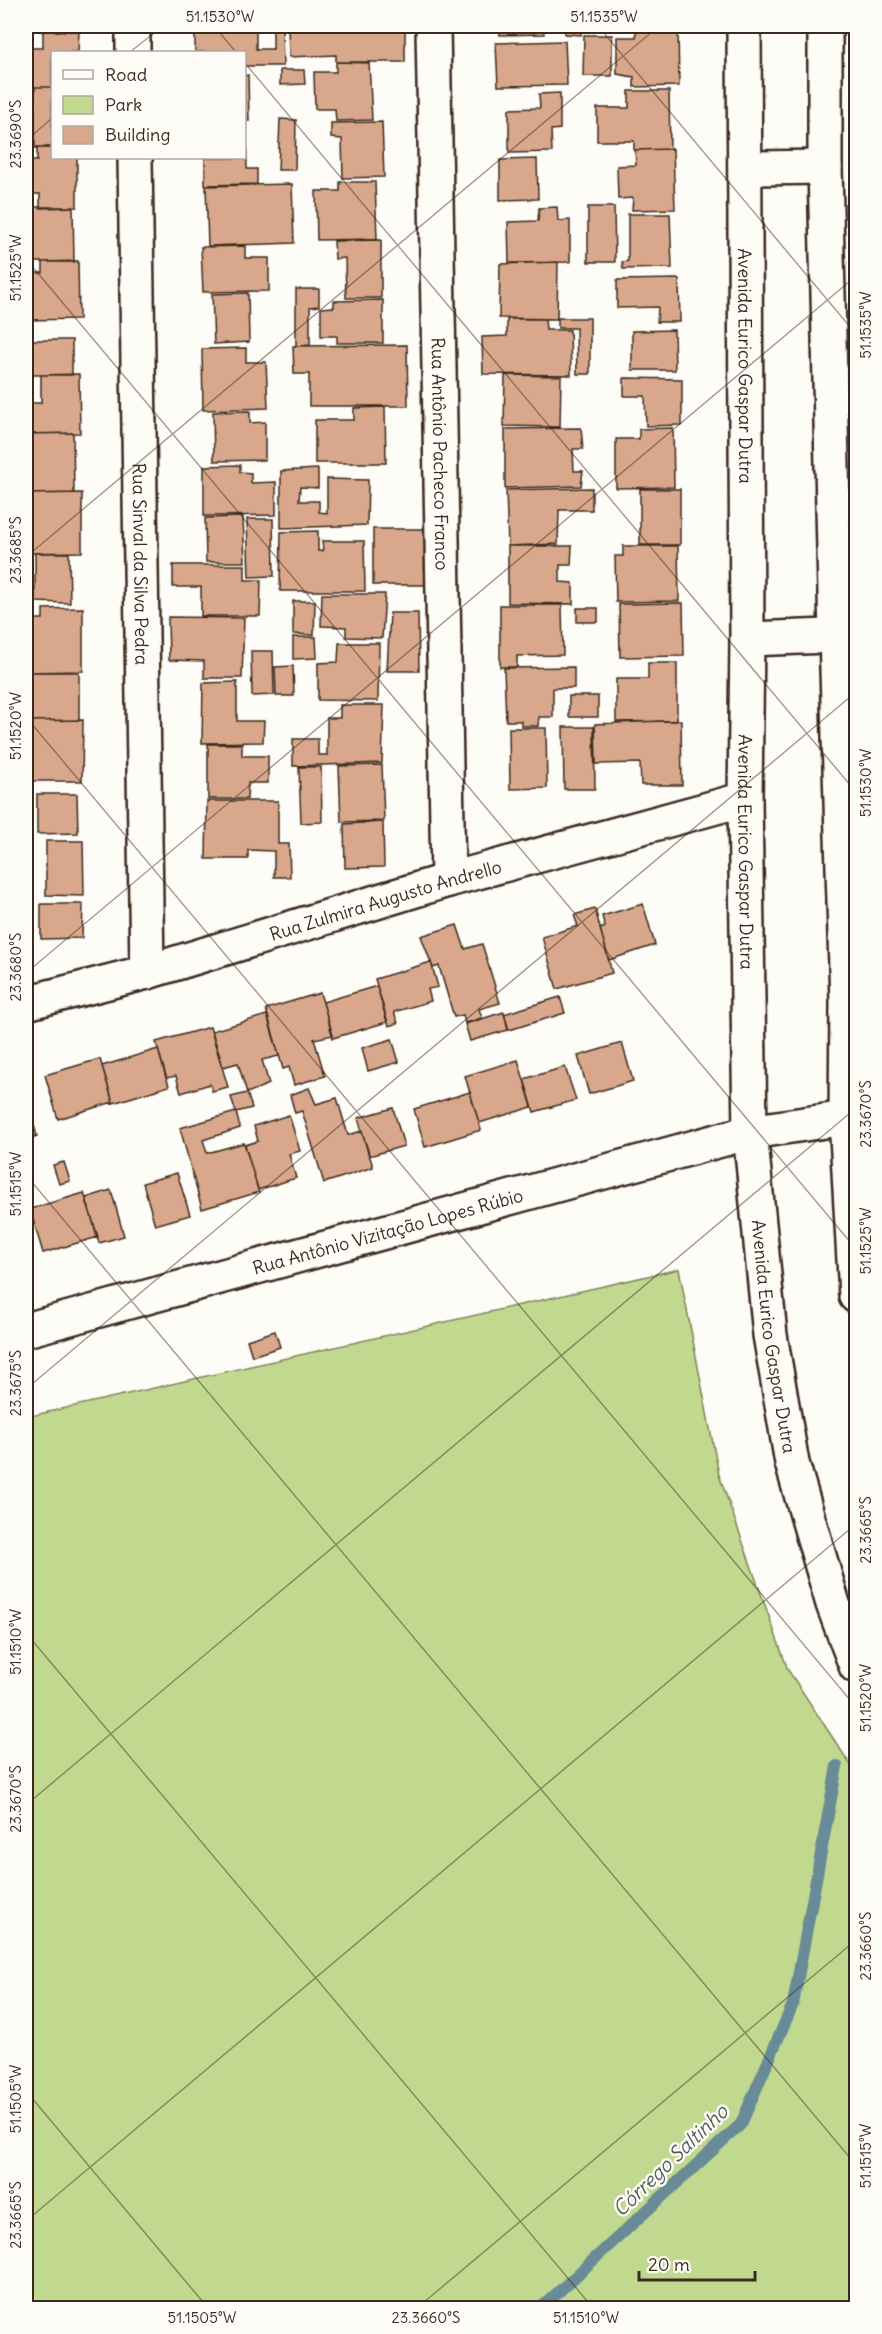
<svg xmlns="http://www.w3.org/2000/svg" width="882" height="2334" font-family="Delius,sans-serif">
<rect width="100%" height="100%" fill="#fdfcf7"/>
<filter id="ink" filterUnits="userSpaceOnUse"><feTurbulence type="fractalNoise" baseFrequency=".0167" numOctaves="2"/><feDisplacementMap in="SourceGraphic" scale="12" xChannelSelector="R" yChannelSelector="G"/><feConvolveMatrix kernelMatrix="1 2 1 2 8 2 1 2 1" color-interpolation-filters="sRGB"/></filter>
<g filter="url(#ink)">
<path fill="#c1d98f" stroke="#7e8256" stroke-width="1.5" d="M 679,1269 L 719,1475 L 788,1670 L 856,1773 L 856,2308 L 26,2308 L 26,1417 Z"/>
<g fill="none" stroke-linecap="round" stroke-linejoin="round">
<path stroke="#698b98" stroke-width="12" d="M 541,2308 L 741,2124 L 793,2004 L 837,1766"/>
</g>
<path fill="#d9a88c" stroke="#3b2a1e" stroke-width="1.5" d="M 40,26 L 70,26 L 70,31 L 40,31 Z
M 195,26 L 256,26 L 256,49 L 273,49 L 273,26 L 282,26 L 283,66 L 244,66 L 244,52 L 195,52 Z
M 288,26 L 405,26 L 405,62 L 336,62 L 336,55 L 289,57 Z
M 499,26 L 543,26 L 544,34 L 500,35 Z
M 565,26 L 581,26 L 581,35 L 565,34 Z
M 588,26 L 626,26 L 626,30 L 588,30 Z
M 678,30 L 679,86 L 634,87 L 634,77 L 617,74 L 617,37 L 636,37 L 636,31 Z
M 43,31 L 79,31 L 78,52 L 52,52 L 52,87 L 30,87 L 29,79 L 26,79 L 26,48 L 43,48 Z
M 584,35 L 612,35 L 612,76 L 583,76 Z
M 565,41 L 567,85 L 498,86 L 496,43 Z
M 336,62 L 369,63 L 372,120 L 336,121 L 335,109 L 315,109 L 314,72 L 336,72 Z
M 280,70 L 304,70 L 305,84 L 280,85 Z
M 248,75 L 249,121 L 244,121 L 244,76 Z
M 35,87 L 52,87 L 52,148 L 35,148 Z
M 629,91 L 669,91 L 670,149 L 634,150 L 634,141 L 597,141 L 597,108 L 629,108 Z
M 560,93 L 560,129 L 551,130 L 552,152 L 509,153 L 509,109 L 540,108 L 539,94 Z
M 280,119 L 296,120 L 295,170 L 278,170 Z
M 382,122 L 384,177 L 343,178 L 342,139 L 331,138 L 331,123 Z
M 244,128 L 246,128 L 247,169 L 257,169 L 257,184 L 205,185 L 205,158 L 244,158 Z
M 37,147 L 52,147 L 52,158 L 77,158 L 77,207 L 40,208 L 40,194 L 26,194 L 26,161 L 37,161 Z
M 673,149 L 675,209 L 632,210 L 633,198 L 618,199 L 617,166 L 636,165 L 635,150 Z
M 537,159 L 538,199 L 500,200 L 500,160 Z
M 340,182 L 375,182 L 377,239 L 317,240 L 316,191 L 340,191 Z
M 292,184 L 294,243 L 208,246 L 206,186 Z
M 26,207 L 73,207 L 74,262 L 26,262 Z
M 557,207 L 558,221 L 570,220 L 570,262 L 509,263 L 508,222 L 538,221 L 539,208 Z
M 588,207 L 614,207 L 615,262 L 588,262 Z
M 628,214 L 670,214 L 672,268 L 623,269 L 622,262 L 628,261 Z
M 381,240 L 381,298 L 346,298 L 345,258 L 335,259 L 334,241 Z
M 245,246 L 245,258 L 269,258 L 269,291 L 203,292 L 201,247 Z
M 78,261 L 79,319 L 26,320 L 26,273 L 43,273 L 43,262 Z
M 558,262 L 557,319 L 499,318 L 500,264 Z
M 679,279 L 680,322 L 657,322 L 658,307 L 617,308 L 617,280 Z
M 296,289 L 319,289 L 319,306 L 310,307 L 310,345 L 296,346 Z
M 248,293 L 249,342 L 214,344 L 212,294 Z
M 383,300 L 383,343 L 337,343 L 337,336 L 321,336 L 321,308 L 334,307 L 334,301 Z
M 558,318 L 590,318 L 590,374 L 577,374 L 576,328 L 558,328 Z
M 507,319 L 545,319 L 546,330 L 570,330 L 571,375 L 483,374 L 482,337 L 507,336 Z
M 674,330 L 675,370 L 632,370 L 632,331 Z
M 26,340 L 72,340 L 72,375 L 26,375 Z
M 407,345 L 408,406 L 309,406 L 309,374 L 294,374 L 293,346 Z
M 246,348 L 246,362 L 266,362 L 268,408 L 203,410 L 202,349 Z
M 79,374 L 80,433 L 26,434 L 26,403 L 41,403 L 41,375 Z
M 505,375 L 561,376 L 560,427 L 504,426 Z
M 624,378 L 682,379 L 682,425 L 646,426 L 645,396 L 624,396 Z
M 385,407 L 386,463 L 315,463 L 315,420 L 354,420 L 354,408 Z
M 250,411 L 250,423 L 265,422 L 265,460 L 214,461 L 213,412 Z
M 581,428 L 583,449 L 573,449 L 574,471 L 583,471 L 581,486 L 505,488 L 505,429 Z
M 673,428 L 674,487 L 616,488 L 616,439 L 639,439 L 639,429 Z
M 73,433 L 74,493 L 26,494 L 26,434 Z
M 240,465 L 240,472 L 251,473 L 251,483 L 276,482 L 276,515 L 204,516 L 204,466 Z
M 318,469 L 318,488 L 300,487 L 299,501 L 319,501 L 319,512 L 327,513 L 327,479 L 368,480 L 367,525 L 281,528 L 281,471 Z
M 592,488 L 592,510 L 559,510 L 558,544 L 508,546 L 506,490 Z
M 640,489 L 680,489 L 680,545 L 640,545 Z
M 82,493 L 82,552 L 26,553 L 26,494 Z
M 243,517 L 245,562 L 206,562 L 205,518 Z
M 247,519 L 273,519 L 274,576 L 249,577 Z
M 373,529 L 430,529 L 431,585 L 373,585 Z
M 318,531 L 318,551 L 323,551 L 322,541 L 364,541 L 365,591 L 280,591 L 281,532 Z
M 508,546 L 572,546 L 571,565 L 560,565 L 560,582 L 573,583 L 573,604 L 508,603 Z
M 623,546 L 678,546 L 679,601 L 616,602 L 615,556 L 623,556 Z
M 35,553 L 69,553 L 70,603 L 35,602 Z
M 173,565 L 245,565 L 245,580 L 261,580 L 260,616 L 201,616 L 201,587 L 173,587 Z
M 322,594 L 385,594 L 382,638 L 346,637 L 346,627 L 321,626 Z
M 293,601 L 315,601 L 314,635 L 293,634 Z
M 683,603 L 684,656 L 620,657 L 619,604 Z
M 500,605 L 562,605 L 563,655 L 517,656 L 517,667 L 500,667 Z
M 83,608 L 83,671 L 26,672 L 26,619 L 43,619 L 43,609 Z
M 577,608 L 598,608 L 598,622 L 577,622 Z
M 390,613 L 418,613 L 419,671 L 387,671 Z
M 168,617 L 244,618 L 242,678 L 204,678 L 204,661 L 169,660 Z
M 293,637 L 316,637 L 317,658 L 293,659 Z
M 339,643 L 379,643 L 378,701 L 318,700 L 318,663 L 338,662 Z
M 251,651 L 273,651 L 274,695 L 252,696 Z
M 851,655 L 856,655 L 856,843 Z
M 648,663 L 677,663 L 677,721 L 616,722 L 616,679 L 648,679 Z
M 293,666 L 294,696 L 276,696 L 275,667 Z
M 574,667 L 574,688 L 553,688 L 553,717 L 539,717 L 538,726 L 521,726 L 521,721 L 506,721 L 504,668 Z
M 26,672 L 79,672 L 79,720 L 26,721 Z
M 237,682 L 237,721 L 264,721 L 263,742 L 202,743 L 203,683 Z
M 569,696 L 598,696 L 598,717 L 569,717 Z
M 340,705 L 384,705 L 382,763 L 293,766 L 293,739 L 318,739 L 318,755 L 327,755 L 327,718 L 340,718 Z
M 83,720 L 82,781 L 30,781 L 30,768 L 26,768 L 26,721 Z
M 681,720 L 682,785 L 641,785 L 640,763 L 596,764 L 595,724 Z
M 563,727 L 594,727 L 595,789 L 564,789 Z
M 509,728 L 546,728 L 547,788 L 510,789 Z
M 208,744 L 242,744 L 242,756 L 268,756 L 268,783 L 248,783 L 247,799 L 208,799 Z
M 382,765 L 384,821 L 341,822 L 339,766 Z
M 299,767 L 321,767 L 322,822 L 301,823 Z
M 37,794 L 77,794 L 78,833 L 37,834 Z
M 207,801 L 278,801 L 278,844 L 289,844 L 290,877 L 274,877 L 274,851 L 248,850 L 248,859 L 206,859 Z
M 383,822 L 384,867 L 345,868 L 344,824 Z
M 46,841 L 83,841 L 84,896 L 46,895 Z
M 41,904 L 83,904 L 82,938 L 41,939 Z
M 643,904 L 655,945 L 609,960 L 600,929 L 605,927 L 602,916 Z
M 595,909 L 612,973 L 557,989 L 542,937 L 578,926 L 574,915 Z
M 457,925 L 465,949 L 482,944 L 500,1003 L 479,1009 L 482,1018 L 465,1023 L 463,1015 L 454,1017 L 439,966 L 433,968 L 421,936 Z
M 431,962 L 438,987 L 428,989 L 431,1001 L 394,1012 L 398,1023 L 389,1026 L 375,979 Z
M 377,986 L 387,1022 L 333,1038 L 323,1002 Z
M 320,993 L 333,1035 L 314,1039 L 325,1076 L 294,1085 L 289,1067 L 283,1069 L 266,1009 Z
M 560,997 L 565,1013 L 509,1030 L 504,1014 Z
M 504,1012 L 508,1030 L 470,1041 L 465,1024 Z
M 267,1015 L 279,1056 L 262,1060 L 269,1084 L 247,1093 L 238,1063 L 223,1067 L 212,1031 Z
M 210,1027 L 228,1087 L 212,1091 L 210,1084 L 181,1093 L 176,1076 L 166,1078 L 156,1042 Z
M 392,1039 L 399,1062 L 368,1071 L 362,1048 Z
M 622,1043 L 633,1081 L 589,1094 L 578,1056 Z
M 158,1049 L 169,1086 L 113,1103 L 102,1066 Z
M 100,1059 L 113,1102 L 58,1119 L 45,1075 Z
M 518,1060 L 532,1107 L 479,1123 L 465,1076 Z
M 565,1067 L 576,1100 L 534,1112 L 524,1079 Z
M 309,1088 L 316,1104 L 337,1098 L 348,1135 L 362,1131 L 373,1167 L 324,1183 L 302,1111 L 295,1113 L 290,1095 Z
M 470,1092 L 481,1130 L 425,1147 L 414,1109 Z
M 247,1093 L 252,1108 L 236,1112 L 231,1097 Z
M 26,1097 L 37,1136 L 26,1140 Z
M 393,1108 L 404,1146 L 369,1156 L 358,1118 Z
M 236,1112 L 240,1128 L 203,1140 L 207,1153 L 244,1143 L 259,1192 L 202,1209 L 180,1128 Z
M 289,1115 L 300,1151 L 289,1154 L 296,1178 L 258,1190 L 245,1145 L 258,1141 L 254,1126 Z
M 64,1162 L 70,1181 L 59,1184 L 53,1165 Z
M 177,1173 L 190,1215 L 155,1225 L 143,1183 Z
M 111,1190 L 124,1236 L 99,1243 L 86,1198 Z
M 84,1193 L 98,1237 L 43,1253 L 30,1209 Z
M 275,1331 L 280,1347 L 252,1356 L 247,1340 Z"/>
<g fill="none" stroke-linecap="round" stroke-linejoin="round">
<defs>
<g id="street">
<path d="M 133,26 L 133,52"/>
<path id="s1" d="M 433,26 L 448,880"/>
<path id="s2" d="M 135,158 L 147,972"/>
<path d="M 747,639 L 856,635"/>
<path id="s3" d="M 26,1003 L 147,972 L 448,880 L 745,799"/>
<path id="s4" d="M 26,1330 L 750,1132 L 846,1118"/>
</g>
<g id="secondary">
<path id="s5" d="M 744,26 L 747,639 L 745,799 L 750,1132 L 770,1335 L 792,1463 L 833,1604 L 856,1666"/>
<path d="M 825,26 L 825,167 L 836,636 L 847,1002 L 846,1118 L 856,1296"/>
<path d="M 746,168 L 825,167"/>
</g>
</defs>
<use href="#street" stroke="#3b2a1e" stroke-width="38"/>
<use href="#secondary" stroke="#3b2a1e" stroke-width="38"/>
<use href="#street" stroke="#fdfcf7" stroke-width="33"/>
<use href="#secondary" stroke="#fdfcf7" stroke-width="33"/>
</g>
</g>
<path fill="none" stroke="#3b2a1e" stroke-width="1.5" stroke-opacity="0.45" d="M 214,26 L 236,52M 598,26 L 856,334M 130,52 L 163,26M 244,62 L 856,792M 26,141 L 52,118M 26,259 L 856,1249M 26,557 L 659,26M 26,717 L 856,1707M 26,973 L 856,276M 26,1175 L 856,2165M 26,1389 L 856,692M 26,1633 L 593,2308M 26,1805 L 856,1108M 26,2091 L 208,2308M 26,2221 L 856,1524M 417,2308 L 856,1940"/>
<g text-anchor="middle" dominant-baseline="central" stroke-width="5" stroke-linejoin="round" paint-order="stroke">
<g font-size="18" fill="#3b2a1e" stroke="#fdfcf7">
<text stroke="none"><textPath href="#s5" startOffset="340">Avenida Eurico Gaspar Dutra</textPath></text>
<text stroke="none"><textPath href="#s1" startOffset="428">Rua Antônio Pacheco Franco</textPath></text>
<text stroke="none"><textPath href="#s2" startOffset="406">Rua Sinval da Silva Pedra</textPath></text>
<text stroke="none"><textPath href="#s5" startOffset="826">Avenida Eurico Gaspar Dutra</textPath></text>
<text stroke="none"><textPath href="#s3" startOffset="374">Rua Zulmira Augusto Andrello</textPath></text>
<text stroke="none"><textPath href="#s4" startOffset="375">Rua Antônio Vizitação Lopes Rúbio</textPath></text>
<text stroke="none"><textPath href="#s5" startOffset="1312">Avenida Eurico Gaspar Dutra</textPath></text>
</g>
<g font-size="20" font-style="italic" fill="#525b5b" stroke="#fdfcf7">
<text transform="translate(670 2160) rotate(-44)">Córrego Saltinho</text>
</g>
</g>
<rect width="882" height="2334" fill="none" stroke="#fdfcf7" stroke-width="66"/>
<rect x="51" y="51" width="195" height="108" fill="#fdfcf7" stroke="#afa8a0" stroke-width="1.5"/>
<rect x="63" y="70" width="30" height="9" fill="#fdfcf7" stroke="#afa8a0" stroke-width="1.5"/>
<text x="105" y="81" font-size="18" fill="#3b2a1e">Road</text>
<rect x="63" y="96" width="30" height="18" fill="#c1d98f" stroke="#afa8a0" stroke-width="1.5"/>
<text x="105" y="111" font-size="18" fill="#3b2a1e">Park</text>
<rect x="63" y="126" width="30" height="18" fill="#d9a88c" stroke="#afa8a0" stroke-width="1.5"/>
<text x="105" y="141" font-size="18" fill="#3b2a1e">Building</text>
<path d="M639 2271v9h116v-9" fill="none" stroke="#3b2a1e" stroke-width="3"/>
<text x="648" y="2271" font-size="18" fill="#3b2a1e" stroke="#fdfcf7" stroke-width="4.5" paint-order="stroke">20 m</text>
<rect x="33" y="33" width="816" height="2268" fill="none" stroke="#3b2a1e" stroke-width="2"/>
<g font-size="15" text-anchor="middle" fill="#3b2a1e">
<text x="220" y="22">51.1530°W</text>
<text x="604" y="22">51.1535°W</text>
<text transform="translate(16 134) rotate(-90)" y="5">23.3690°S</text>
<text transform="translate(16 268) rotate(-90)" y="5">51.1525°W</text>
<text transform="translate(866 325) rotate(-90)" y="5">51.1535°W</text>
<text transform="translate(16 550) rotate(-90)" y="5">23.3685°S</text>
<text transform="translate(16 726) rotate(-90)" y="5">51.1520°W</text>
<text transform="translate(866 783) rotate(-90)" y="5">51.1530°W</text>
<text transform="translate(16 967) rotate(-90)" y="5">23.3680°S</text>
<text transform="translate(866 1114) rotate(-90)" y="5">23.3670°S</text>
<text transform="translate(16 1184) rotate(-90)" y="5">51.1515°W</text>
<text transform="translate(866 1241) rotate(-90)" y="5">51.1525°W</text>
<text transform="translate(16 1383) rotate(-90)" y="5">23.3675°S</text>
<text transform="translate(866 1530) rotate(-90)" y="5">23.3665°S</text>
<text transform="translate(16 1642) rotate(-90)" y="5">51.1510°W</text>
<text transform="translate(866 1698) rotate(-90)" y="5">51.1520°W</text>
<text transform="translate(16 1799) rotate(-90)" y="5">23.3670°S</text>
<text transform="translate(866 1946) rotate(-90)" y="5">23.3660°S</text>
<text transform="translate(16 2099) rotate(-90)" y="5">51.1505°W</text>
<text transform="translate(866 2156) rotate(-90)" y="5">51.1515°W</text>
<text transform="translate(16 2215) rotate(-90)" y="5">23.3665°S</text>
<text x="202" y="2323">51.1505°W</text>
<text x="426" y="2323">23.3660°S</text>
<text x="586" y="2323">51.1510°W</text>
</g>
</svg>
